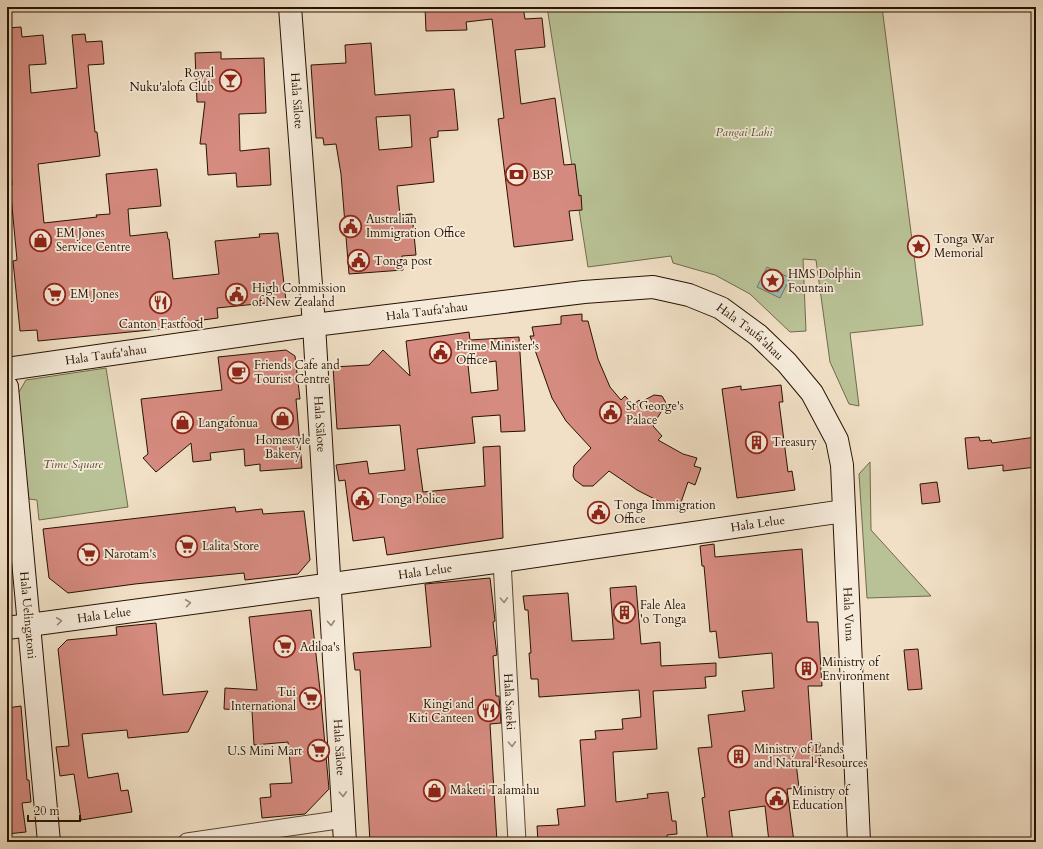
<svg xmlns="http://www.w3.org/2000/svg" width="1043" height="849" font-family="Cardo,serif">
<rect width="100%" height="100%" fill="#f1e0c6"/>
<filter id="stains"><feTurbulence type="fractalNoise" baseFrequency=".005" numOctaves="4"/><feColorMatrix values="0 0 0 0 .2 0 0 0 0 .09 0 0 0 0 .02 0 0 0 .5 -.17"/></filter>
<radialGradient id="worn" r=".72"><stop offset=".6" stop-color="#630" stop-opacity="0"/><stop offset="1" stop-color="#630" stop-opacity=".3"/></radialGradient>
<path fill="#b9c296" stroke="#706a4b" d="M 547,7 L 882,7 L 923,325 L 850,333 L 859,406 L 849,404 L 830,362 L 816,260 L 803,259 L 806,331 L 790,332 L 750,294 L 715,275 L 673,263 L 671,256 L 588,267 Z
M 106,368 L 128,507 L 39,520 L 37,500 L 29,499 L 16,397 L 26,380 Z
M 870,462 L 871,530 L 931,596 L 867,598 L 859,474 Z"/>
<path fill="#9bbdb0" stroke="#6c796a" d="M 767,267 L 790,278 L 780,298 L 757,287 Z"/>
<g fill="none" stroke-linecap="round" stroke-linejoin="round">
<path stroke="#606858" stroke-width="1" d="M 770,273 L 784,280 L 778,292 L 764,285 Z"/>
</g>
<path fill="#d68b80" stroke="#261200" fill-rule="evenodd" d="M 425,7 L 523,7 L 525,19 L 542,18 L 545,47 L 515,50 L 521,104 L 555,98 L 564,165 L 575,164 L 579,196 L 581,195 L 582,210 L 569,211 L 573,240 L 514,247 L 498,119 L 504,118 L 492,19 L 466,22 L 467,30 L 426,31 Z
M 21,27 L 22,37 L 43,35 L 46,64 L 29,65 L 31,93 L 77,88 L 72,35 L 85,34 L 86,42 L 102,41 L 104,64 L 88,65 L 95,132 L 97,132 L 100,156 L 38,164 L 44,223 L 97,217 L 96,215 L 110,214 L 106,174 L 157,169 L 161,206 L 128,209 L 130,236 L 167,232 L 168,239 L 169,239 L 173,279 L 219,274 L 215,241 L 260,237 L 259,234 L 278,233 L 286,301 L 217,308 L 218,318 L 195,321 L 196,325 L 140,331 L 38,341 L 37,330 L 20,331 L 13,261 L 17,260 L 10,185 L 12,185 L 8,133 L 7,134 L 7,28 Z
M 371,43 L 375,95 L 454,89 L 458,130 L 438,131 L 438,137 L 430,138 L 434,182 L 397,186 L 400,215 L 412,214 L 416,255 L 402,256 L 403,270 L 349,274 L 341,174 L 336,144 L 324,145 L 323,138 L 316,138 L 311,65 L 346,63 L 345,45 ZM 410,115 L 412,147 L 379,150 L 376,117 Z
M 221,52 L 221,59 L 264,58 L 266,113 L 239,114 L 240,151 L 269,148 L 271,185 L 237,187 L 236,173 L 208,175 L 206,144 L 200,144 L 205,102 L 197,102 L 195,53 Z
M 582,314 L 582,321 L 588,321 L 598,359 L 610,387 L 621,400 L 625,396 L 633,405 L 639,400 L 641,402 L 654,395 L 662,396 L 665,401 L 666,404 L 656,420 L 658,421 L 653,426 L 662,436 L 658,440 L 683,454 L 697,458 L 694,466 L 701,468 L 695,485 L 688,482 L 678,511 L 637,490 L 609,471 L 593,486 L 583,486 L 575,480 L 573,476 L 574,466 L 591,448 L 566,421 L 552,398 L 530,336 L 534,336 L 532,327 L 561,324 L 561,316 Z
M 469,332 L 470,340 L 519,337 L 525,431 L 501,432 L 500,415 L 472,417 L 475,443 L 417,449 L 423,492 L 485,486 L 483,447 L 500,446 L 503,538 L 387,555 L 384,537 L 353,541 L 345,480 L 339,481 L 336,465 L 367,461 L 369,474 L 405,470 L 400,425 L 337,429 L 333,367 L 369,365 L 383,350 L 410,376 L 406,341 ZM 496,361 L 498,390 L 471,393 L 468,365 Z
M 286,350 L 295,356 L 300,399 L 296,399 L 302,468 L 260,471 L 260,464 L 245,466 L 244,449 L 210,453 L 211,460 L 193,462 L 191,443 L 156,472 L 143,458 L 148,454 L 141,399 L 222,390 L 218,357 Z
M 781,385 L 783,402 L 779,402 L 788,472 L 792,471 L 795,490 L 737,498 L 722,389 L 741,386 L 741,390 Z
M 979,437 L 980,441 L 991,440 L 992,443 L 1036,437 L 1036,467 L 1003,471 L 1003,465 L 968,469 L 965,438 Z
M 937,482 L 940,502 L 922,504 L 920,484 Z
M 235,507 L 236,512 L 262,509 L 263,514 L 304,511 L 310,560 L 298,574 L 245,580 L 244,573 L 135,584 L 68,593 L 49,578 L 43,529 Z
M 714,544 L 715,557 L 802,549 L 807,622 L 818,622 L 822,686 L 808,686 L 812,743 L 820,743 L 821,762 L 796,763 L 799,788 L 787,789 L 794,842 L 769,842 L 765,806 L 729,811 L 733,842 L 708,842 L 702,798 L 705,797 L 698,748 L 712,747 L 708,715 L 745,711 L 742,691 L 774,688 L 772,653 L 719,658 L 716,631 L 710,632 L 704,566 L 702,566 L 700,546 Z
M 490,578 L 495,621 L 493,622 L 497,655 L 493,656 L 496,696 L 499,696 L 501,723 L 490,724 L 497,842 L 370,842 L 360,670 L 355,670 L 353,653 L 431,647 L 425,584 Z
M 636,586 L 641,644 L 660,642 L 661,666 L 716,663 L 716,676 L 705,677 L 706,688 L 653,691 L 657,749 L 613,752 L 616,802 L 648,798 L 647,794 L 668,792 L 672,821 L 676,821 L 677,834 L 667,835 L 667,842 L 538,842 L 537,826 L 559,825 L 557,809 L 585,806 L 580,740 L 596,739 L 595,731 L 623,729 L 622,719 L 641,717 L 639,690 L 539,697 L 538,679 L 531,679 L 529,653 L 531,653 L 528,610 L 525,610 L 523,596 L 568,593 L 572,641 L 614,639 L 610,588 Z
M 311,610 L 320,690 L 329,789 L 305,814 L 262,818 L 260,798 L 271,797 L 270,784 L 292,783 L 288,742 L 254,745 L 252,711 L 224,709 L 225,688 L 257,690 L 249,617 Z
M 156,623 L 163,695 L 208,691 L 188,732 L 128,738 L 127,730 L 82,734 L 88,778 L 118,773 L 121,791 L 128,790 L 132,812 L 81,820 L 74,774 L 60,776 L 56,747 L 69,746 L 58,649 L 67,640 L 117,635 L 116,627 Z
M 918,649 L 922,689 L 908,690 L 904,650 Z
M 21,706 L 27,780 L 29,780 L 31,802 L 22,803 L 26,832 L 7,834 L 7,708 Z"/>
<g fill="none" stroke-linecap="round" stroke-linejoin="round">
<defs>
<g id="street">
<path id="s1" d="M 502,561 L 517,842"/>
<path d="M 187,842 L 344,819"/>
</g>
<g id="secondary">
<path id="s2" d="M 290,7 L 314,325 L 345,842"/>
<path id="s3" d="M 7,369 L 314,325 L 584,292 L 653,287 L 689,295 L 721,308 L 758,335 L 787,363 L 812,393 L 837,440 L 842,465 L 859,842"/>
<path id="s4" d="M 7,387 L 49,842"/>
<path id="s5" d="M 7,628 L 502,561 L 844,511"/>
</g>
</defs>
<use href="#street" stroke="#594632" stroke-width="19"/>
<use href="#secondary" stroke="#261200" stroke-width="24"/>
<use href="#street" stroke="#f6ebda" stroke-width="17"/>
<use href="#secondary" stroke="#f6ebda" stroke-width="22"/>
</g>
<defs><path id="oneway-chevron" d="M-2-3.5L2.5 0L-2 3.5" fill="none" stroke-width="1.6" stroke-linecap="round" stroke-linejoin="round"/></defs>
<g stroke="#988978">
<use href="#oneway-chevron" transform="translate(504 600) rotate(87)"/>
<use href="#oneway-chevron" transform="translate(188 603) rotate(-8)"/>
<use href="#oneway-chevron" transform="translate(59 621) rotate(-8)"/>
<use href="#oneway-chevron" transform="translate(331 623) rotate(86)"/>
<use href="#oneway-chevron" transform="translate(512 744) rotate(87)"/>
<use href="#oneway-chevron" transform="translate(343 794) rotate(87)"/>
</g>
<defs>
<symbol id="bar-ring" viewBox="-11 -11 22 22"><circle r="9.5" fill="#f6ebda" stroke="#8f2418" stroke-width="1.5"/><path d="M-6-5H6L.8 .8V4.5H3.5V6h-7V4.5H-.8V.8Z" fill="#8f2418"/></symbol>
<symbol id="bank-ring" viewBox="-11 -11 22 22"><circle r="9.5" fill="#f6ebda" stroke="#8f2418" stroke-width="1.5"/><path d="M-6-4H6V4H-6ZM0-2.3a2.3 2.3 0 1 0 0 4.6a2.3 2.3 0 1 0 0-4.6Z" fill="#8f2418"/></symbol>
<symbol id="civic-ring" viewBox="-11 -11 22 22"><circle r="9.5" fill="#f6ebda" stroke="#8f2418" stroke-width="1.5"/><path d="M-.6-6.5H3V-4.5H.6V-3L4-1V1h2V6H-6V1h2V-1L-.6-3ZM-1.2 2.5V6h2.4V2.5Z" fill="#8f2418"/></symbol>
<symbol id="shop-ring" viewBox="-11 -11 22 22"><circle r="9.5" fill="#f6ebda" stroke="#8f2418" stroke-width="1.5"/><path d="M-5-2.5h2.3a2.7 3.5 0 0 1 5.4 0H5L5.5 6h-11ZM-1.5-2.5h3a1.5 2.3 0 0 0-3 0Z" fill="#8f2418"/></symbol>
<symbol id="sight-ring" viewBox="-11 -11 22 22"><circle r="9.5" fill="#f6ebda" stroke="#8f2418" stroke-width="1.5"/><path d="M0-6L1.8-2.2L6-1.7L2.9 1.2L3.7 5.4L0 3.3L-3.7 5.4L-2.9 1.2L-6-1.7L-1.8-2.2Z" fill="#8f2418"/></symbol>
<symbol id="supermarket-ring" viewBox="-11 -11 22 22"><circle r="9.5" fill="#f6ebda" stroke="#8f2418" stroke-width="1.5"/><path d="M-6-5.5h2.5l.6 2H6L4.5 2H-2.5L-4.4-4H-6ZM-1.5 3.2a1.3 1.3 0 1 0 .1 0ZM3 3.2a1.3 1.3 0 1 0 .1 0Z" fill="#8f2418"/></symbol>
<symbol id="restaurant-ring" viewBox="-11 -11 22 22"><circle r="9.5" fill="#f6ebda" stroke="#8f2418" stroke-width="1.5"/><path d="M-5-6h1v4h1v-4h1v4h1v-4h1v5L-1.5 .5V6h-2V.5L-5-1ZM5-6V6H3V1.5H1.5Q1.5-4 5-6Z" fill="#8f2418"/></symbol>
<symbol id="cafe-ring" viewBox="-11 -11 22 22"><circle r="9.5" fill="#f6ebda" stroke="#8f2418" stroke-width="1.5"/><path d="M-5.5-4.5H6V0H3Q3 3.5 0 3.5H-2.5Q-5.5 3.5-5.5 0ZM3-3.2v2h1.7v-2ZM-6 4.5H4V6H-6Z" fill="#8f2418"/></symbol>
<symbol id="building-ring" viewBox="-11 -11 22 22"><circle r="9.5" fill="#f6ebda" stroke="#8f2418" stroke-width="1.5"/><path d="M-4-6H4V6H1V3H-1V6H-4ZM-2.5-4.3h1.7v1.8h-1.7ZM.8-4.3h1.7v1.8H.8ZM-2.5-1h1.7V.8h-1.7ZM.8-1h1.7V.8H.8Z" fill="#8f2418"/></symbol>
</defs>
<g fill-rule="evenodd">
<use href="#bar-ring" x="218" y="68" width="25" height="25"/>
<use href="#bank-ring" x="504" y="162" width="25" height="25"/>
<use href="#civic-ring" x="338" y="214" width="25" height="25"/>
<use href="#shop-ring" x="28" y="228" width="25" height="25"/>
<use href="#sight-ring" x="906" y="234" width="25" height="25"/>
<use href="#civic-ring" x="346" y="248" width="25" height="25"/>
<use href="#sight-ring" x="760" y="268" width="25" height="25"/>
<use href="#supermarket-ring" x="42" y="282" width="25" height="25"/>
<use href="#civic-ring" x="224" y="282" width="25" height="25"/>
<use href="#restaurant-ring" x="148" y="290" width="25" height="25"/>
<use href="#civic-ring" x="428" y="340" width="25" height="25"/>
<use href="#cafe-ring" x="226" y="360" width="25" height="25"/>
<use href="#civic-ring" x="598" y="400" width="25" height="25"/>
<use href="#shop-ring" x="270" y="406" width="25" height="25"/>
<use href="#shop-ring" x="170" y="410" width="25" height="25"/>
<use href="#building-ring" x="744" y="430" width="25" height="25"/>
<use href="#civic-ring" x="350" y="486" width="25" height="25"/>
<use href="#civic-ring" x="586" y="500" width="25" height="25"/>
<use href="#supermarket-ring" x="174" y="534" width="25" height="25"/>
<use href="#supermarket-ring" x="76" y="542" width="25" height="25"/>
<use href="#building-ring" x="612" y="600" width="25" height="25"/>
<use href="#supermarket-ring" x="272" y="634" width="25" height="25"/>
<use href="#building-ring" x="794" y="656" width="25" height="25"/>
<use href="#supermarket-ring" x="298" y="686" width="25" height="25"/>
<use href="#restaurant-ring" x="476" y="698" width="25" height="25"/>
<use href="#supermarket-ring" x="306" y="738" width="25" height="25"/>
<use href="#building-ring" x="726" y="744" width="25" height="25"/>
<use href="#shop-ring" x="422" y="778" width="25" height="25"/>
<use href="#civic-ring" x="764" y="786" width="25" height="25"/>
</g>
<g text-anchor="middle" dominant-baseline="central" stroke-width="3.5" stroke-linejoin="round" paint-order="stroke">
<g font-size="12" fill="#261200" stroke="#f6ebda" text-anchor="start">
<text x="214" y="73" text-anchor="end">Royal<tspan x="214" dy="14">Nuku'alofa Club</tspan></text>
<text x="532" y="175">BSP</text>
<text x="366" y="219">Australian<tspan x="366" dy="14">Immigration Office</tspan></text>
<text x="56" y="233">EM Jones<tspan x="56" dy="14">Service Centre</tspan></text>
<text x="934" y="239">Tonga War<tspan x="934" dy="14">Memorial</tspan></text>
<text x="374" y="261">Tonga post</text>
<text x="788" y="274">HMS Dolphin<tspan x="788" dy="14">Fountain</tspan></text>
<text x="252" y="288">High Commission<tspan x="252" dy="14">of New Zealand</tspan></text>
<text x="70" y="294">EM Jones</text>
<text x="161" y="324" text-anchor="middle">Canton Fastfood</text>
<text x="456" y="346">Prime Minister's<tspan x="456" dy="14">Office</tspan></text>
<text x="254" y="365">Friends Cafe and<tspan x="254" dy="14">Tourist Centre</tspan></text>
<text x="626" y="406">St George's<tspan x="626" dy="14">Palace</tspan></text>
<text x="198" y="423">Langafonua</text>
<text x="283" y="440" text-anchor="middle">Homestyle<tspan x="283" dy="14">Bakery</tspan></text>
<text x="772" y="442">Treasury</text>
<text x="378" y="499">Tonga Police</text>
<text x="614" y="505">Tonga Immigration<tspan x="614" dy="14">Office</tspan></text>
<text x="202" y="546">Lalita Store</text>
<text x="104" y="554">Narotam's</text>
<text x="640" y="605">Fale Alea<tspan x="640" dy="14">'o Tonga</tspan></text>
<text x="300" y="647">Adiloa's</text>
<text x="822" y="662">Ministry of<tspan x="822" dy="14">Environment</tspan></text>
<text x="296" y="692" text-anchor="end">Tui<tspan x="296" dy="14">International</tspan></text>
<text x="474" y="704" text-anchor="end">Kingi and<tspan x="474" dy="14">Kiti Canteen</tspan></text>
<text x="754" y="749">Ministry of Lands<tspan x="754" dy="14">and Natural Resources</tspan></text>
<text x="302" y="751" text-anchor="end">U.S Mini Mart</text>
<text x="450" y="790">Maketi Talamahu</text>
<text x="792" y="791">Ministry of<tspan x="792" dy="14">Education</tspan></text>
</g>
<g font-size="12" fill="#261200" stroke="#f6ebda">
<text stroke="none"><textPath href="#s2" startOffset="94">Hala Sālote</textPath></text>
<text stroke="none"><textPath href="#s3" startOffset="424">Hala Taufa'ahau</textPath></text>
<text stroke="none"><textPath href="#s3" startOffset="760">Hala Taufa'ahau</textPath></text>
<text stroke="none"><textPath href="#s3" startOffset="100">Hala Taufa'ahau</textPath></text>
<text stroke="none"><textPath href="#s2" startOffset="418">Hala Sālote</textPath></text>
<text stroke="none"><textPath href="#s5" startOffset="758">Hala Lelue</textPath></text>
<text stroke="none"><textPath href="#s5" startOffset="422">Hala Lelue</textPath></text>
<text stroke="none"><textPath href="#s5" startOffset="98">Hala Lelue</textPath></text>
<text stroke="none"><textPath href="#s3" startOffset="1076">Hala Vuna</textPath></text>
<text stroke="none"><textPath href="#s4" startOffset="229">Hala Uelingatoni</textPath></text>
<text stroke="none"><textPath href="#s1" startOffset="141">Hala Sateki</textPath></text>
<text stroke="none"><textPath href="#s2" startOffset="742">Hala Sālote</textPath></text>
</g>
<g font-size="12" font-style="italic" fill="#595034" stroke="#f6ebda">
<text x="744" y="132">Pangai Lahi</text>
<text x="73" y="464">Time Square</text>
</g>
</g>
<rect width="1043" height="849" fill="none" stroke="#f1e0c6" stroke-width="24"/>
<rect x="8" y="8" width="1027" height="833" fill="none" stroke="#261200" stroke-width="2"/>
<rect x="12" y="12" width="1019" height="825" fill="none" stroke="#261200"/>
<path d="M28 815v6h52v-6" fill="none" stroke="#261200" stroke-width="2"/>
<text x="34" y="815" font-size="12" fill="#261200" stroke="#f6ebda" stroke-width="3" paint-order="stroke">20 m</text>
<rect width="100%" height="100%" filter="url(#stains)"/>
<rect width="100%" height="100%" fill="url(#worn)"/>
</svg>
